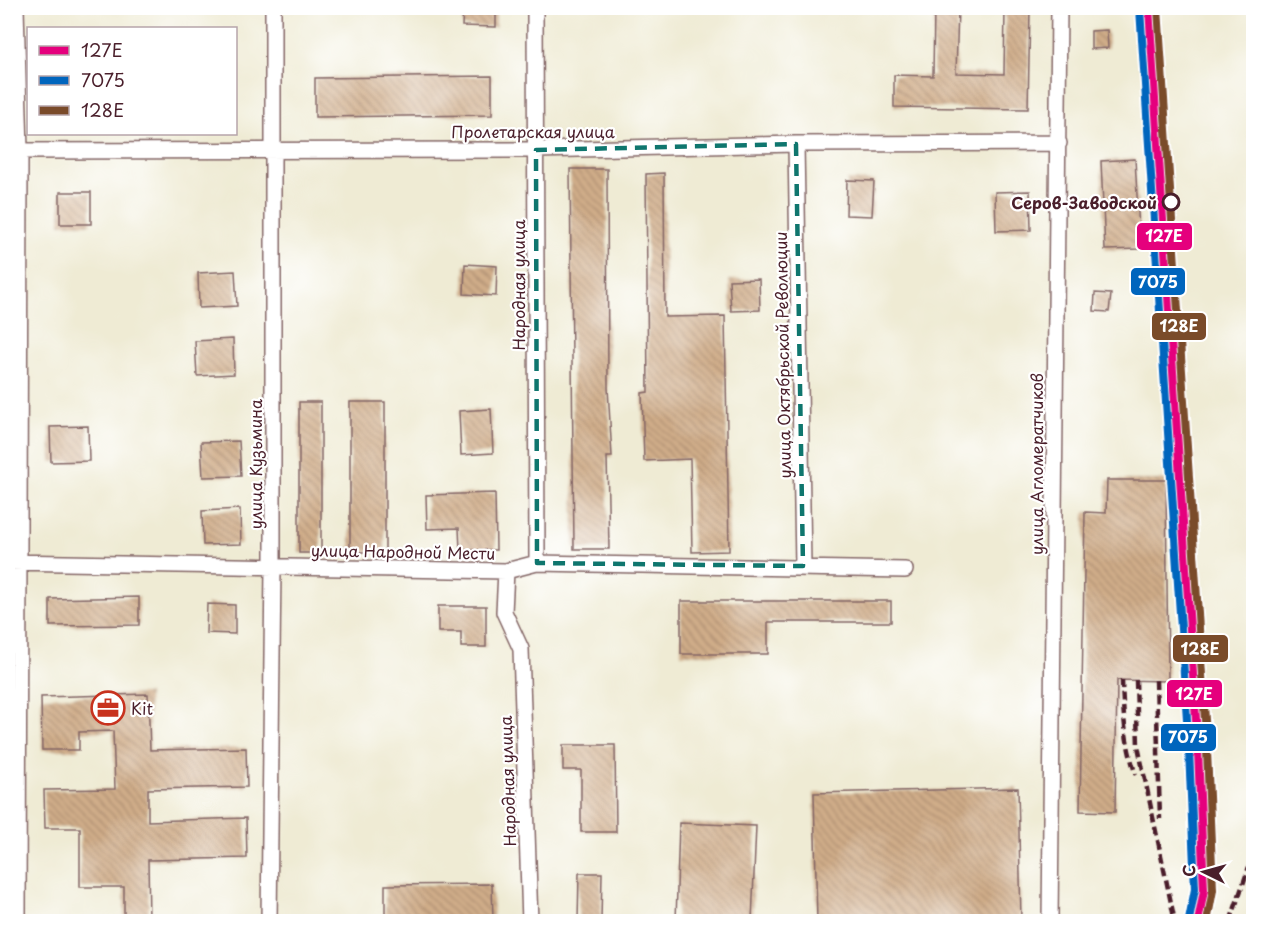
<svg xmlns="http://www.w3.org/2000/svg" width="1261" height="929" font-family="'Playpen Sans',sans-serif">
<defs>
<pattern id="building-back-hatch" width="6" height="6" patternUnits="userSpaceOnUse" patternTransform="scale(1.5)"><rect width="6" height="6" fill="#d0ad89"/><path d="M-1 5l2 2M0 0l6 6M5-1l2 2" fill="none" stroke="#ab8c70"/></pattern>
</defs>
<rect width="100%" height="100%" fill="#fff"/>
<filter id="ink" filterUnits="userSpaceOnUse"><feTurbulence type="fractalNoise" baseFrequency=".0167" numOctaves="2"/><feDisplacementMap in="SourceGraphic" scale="12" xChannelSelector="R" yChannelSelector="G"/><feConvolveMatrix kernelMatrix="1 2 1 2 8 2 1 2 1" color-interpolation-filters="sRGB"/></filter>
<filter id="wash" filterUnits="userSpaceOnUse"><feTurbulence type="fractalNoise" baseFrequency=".008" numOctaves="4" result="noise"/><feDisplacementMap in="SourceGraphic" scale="24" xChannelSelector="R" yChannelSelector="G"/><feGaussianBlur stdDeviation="1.35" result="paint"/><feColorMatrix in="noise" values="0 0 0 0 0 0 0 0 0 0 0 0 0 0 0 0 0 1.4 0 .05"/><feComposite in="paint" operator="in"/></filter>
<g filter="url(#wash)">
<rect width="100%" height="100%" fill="#efebd4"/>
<g id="blocks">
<path fill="url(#building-back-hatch)" d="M 463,8 L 496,8 L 496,27 L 462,26 Z
M 934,8 L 958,8 L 956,73 L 1004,74 L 1005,8 L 1030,8 L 1028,109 L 894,107 L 894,75 L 933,76 Z
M 1107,30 L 1108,48 L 1091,49 L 1091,31 Z
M 492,76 L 492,115 L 315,117 L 315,78 Z
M 1135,159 L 1140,249 L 1105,250 L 1101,161 Z
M 570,169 L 607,169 L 608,388 L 612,457 L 607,457 L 609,549 L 574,549 Z
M 664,173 L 665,317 L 725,316 L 729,551 L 692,552 L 690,459 L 644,461 L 642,393 L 648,392 L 646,174 Z
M 847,180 L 874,181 L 872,216 L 846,215 Z
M 1030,191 L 1031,230 L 996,231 L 995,192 Z
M 60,192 L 91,192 L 91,224 L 60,224 Z
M 465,264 L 497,266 L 496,296 L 464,294 Z
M 235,271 L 237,306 L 199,308 L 198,273 Z
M 759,279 L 760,310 L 731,311 L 729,280 Z
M 1095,293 L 1111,294 L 1109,312 L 1094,311 Z
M 233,339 L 234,374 L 197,376 L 195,341 Z
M 299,402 L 321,402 L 321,553 L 299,553 Z
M 350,402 L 385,402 L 385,552 L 350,552 Z
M 491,409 L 493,453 L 461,455 L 459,411 Z
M 88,426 L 89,461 L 51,462 L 50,427 Z
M 239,441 L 241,476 L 203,477 L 201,442 Z
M 1107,480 L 1166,480 L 1168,681 L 1117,680 L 1115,812 L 1080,811 L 1085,512 L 1106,513 Z
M 495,493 L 496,550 L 460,550 L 459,528 L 427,529 L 426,495 Z
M 240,509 L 241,544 L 203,545 L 202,511 Z
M 139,597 L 139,625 L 50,626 L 50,599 Z
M 681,601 L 891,601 L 891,622 L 768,622 L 768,654 L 681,654 Z
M 207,604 L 235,605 L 235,634 L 206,633 Z
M 438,606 L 486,606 L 486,647 L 461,647 L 461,632 L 438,632 Z
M 148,694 L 150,750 L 246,748 L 247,787 L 148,789 L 148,821 L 246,818 L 247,858 L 148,860 L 149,921 L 124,921 L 124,887 L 80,887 L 80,828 L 45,828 L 44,790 L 115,789 L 113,731 L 79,732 L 79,750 L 42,750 L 41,697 Z
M 563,745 L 615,745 L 616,832 L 581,832 L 581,770 L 563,770 Z
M 1018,788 L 1021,921 L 817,921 L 814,793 Z
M 679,823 L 756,826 L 752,921 L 676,921 Z
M 579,873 L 602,873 L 601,921 L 578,921 Z
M 492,884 L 493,921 L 385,921 L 385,885 Z"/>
</g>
</g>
<g filter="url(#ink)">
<use href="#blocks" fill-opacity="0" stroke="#846666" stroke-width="1.5"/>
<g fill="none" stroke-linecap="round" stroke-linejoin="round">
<defs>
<path id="street" d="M 16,8 L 20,151 L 18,922
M 535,8 L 537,563
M 796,144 L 803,566
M 8,151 L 536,150 L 796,144 L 1059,143
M 8,562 L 506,571 L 537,563 L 905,570
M 506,571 L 504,612 L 521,649 L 530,922
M 269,922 L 273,567 L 273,8
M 1050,922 L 1059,8"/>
</defs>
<use href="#street" stroke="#846666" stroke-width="18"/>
<use href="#street" stroke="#fff" stroke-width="15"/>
<path stroke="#4a1f2b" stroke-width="4.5" stroke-dasharray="9 4.5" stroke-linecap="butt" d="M 1122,680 C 1123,713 1125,744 1136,775
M 1136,680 L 1138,746 L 1175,922
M 1156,680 L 1160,819
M 1230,922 L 1254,852
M 1251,922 L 1254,913"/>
<defs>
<path id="rail-1" d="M 1149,8 L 1198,750 L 1204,890 L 1198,922"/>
<path id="rail-2" d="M 1140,9 L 1189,750 L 1195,889 L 1189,920"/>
<path id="rail-3" d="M 1158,8 L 1207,750 L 1213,890 L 1207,922"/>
</defs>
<use href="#rail-1" stroke="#fff" stroke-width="12"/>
<use href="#rail-2" stroke="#fff" stroke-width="12"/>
<use href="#rail-3" stroke="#fff" stroke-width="12"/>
<use href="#rail-1" stroke="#e5007d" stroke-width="8"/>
<use href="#rail-2" stroke="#0065bd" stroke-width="8"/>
<use href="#rail-3" stroke="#7a4b2a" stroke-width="8"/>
</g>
</g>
<path fill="none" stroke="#0f766e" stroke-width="4.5" stroke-dasharray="12 8" stroke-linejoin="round" d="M 796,144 L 803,566 L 537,563 L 536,150 Z"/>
<defs>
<symbol id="office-ring" viewBox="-11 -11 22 22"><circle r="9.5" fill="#fff" stroke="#c8321e" stroke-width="1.5"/><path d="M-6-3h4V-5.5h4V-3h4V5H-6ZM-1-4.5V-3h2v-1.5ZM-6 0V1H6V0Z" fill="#c8321e"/></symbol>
</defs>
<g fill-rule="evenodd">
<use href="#office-ring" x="89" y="689" width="38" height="38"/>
</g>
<circle fill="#fff" stroke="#4a1f2b" stroke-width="3" cx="1171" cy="202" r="8"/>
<g text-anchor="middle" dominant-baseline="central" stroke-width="4.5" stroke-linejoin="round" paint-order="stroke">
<g font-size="16" fill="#4a1f2b" stroke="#fff">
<text x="533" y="131">Пролетарская улица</text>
<text transform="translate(518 285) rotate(-90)">Народная улица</text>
<text transform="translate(782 355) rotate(-91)">улица Октябрьской Революции</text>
<text transform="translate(255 464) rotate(-90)">улица Кузьмина</text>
<text transform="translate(1036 464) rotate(-90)">улица Агломератчиков</text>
<text transform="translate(403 551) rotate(1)">улица Народной Мести</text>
<text transform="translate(507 781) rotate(-92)">Народная улица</text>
</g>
<g font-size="16" font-weight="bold" fill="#4a1f2b" stroke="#fff" text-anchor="end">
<text x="1157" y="202">Серов-Заводской</text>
</g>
<g font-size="16" fill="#4a1f2b" stroke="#fff" text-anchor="start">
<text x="131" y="708">Kit</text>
</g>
</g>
<g stroke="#fff" stroke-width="2">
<rect x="1136" y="222" width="57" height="29" rx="6" fill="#e5007d"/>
<rect x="1130" y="267" width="56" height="29" rx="6" fill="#0065bd"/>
<rect x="1151" y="312" width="56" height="29" rx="6" fill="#7a4b2a"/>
<rect x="1172" y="634" width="57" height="29" rx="6" fill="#7a4b2a"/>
<rect x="1166" y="679" width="57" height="29" rx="6" fill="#e5007d"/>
<rect x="1160" y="723" width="57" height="29" rx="6" fill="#0065bd"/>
</g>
<g font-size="16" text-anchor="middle" font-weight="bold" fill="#fff">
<text x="1164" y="242">127Е</text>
<text x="1158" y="288">7075</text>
<text x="1179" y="332">128Е</text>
<text x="1200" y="655">128Е</text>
<text x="1194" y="700">127Е</text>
<text x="1188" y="743">7075</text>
</g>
<rect width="1261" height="929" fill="none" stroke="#fff" stroke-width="30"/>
<rect x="27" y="27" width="210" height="108" fill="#ffffff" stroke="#b7a5aa" stroke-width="1.5"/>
<rect x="39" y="46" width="30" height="9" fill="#e5007d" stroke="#b7a5aa" stroke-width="1.5"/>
<text x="81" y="57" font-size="18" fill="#4a1f2b">127Е</text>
<rect x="39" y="76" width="30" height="9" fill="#0065bd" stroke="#b7a5aa" stroke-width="1.5"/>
<text x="81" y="87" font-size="18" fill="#4a1f2b">7075</text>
<rect x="39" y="106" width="30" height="9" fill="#7a4b2a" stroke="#b7a5aa" stroke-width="1.5"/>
<text x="81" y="117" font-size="18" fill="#4a1f2b">128Е</text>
<g transform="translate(1204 872) rotate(275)" stroke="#ffffff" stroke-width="4.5" paint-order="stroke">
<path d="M0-4.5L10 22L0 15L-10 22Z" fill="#4a1f2b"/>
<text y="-9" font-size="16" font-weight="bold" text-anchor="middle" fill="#4a1f2b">С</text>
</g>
</svg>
